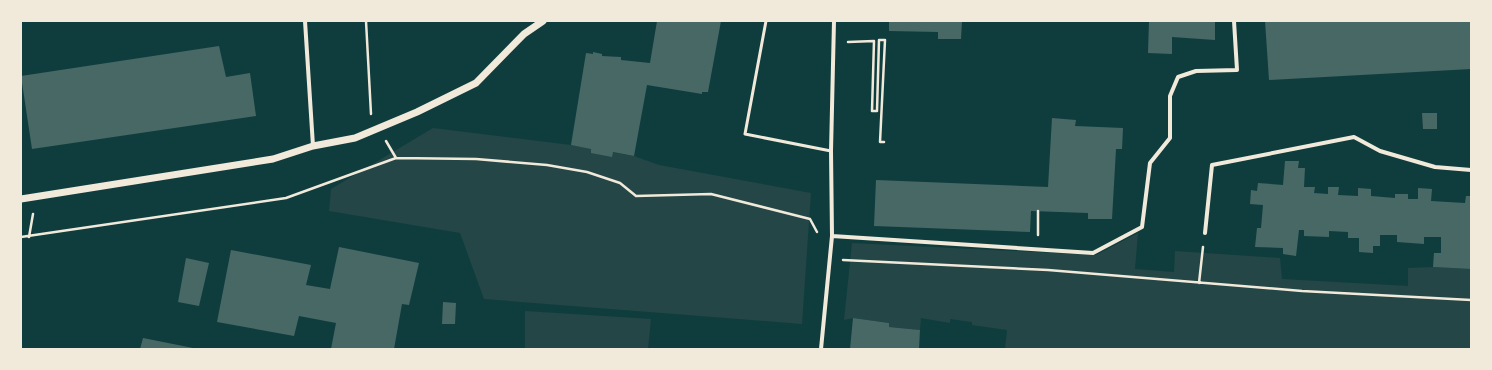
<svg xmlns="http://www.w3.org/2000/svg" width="1492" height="370" font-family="'Source Sans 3',sans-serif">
<rect width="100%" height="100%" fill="#0f3d3e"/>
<path fill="#244646" d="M 433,128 L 571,145 L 634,156 L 659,165 L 811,193 L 802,324 L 484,299 L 460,233 L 329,211 L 331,189 Z
M 1138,233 L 1135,269 L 1174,272 L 1175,251 L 1280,258 L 1282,279 L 1408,286 L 1408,268 L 1433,267 L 1471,269 L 1471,349 L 1005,349 L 1007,330 L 972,325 L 972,322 L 950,319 L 950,323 L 921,318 L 920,330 L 889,327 L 889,323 L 853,318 L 844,320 L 852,243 L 1096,255 Z
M 525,311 L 651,319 L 648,349 L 525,349 Z"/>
<path fill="#486865" d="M 657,21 L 721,21 L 708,92 L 702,92 L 702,94 L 647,85 L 634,156 L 613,152 L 612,157 L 591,153 L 591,149 L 571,145 L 586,53 L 593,54 L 593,52 L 602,54 L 602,56 L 621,57 L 621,60 L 650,63 Z
M 889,21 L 962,21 L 961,39 L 938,39 L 938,32 L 889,31 Z
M 1149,21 L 1215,21 L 1215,40 L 1172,37 L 1172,54 L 1148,53 Z
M 1265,21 L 1471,21 L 1471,69 L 1269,80 Z
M 219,46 L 226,77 L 250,73 L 256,116 L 32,149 L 21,76 Z
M 1422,113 L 1437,113 L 1437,129 L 1423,129 Z
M 1052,118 L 1076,120 L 1075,126 L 1123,128 L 1122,149 L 1116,149 L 1112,219 L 1088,219 L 1088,213 L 1031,211 L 1030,232 L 874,226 L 876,180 L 1048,187 Z
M 1285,161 L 1299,161 L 1298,168 L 1305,168 L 1304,187 L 1315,187 L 1314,193 L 1328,194 L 1328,187 L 1339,187 L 1338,195 L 1358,196 L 1358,188 L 1371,189 L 1371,196 L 1395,198 L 1395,194 L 1408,194 L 1408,199 L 1418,199 L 1418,188 L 1432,189 L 1431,201 L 1465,203 L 1466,196 L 1471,196 L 1471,269 L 1433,267 L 1434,253 L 1441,253 L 1441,237 L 1424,237 L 1424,244 L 1397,242 L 1397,235 L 1380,235 L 1380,246 L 1373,246 L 1373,253 L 1359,252 L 1359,238 L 1348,238 L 1348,232 L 1329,231 L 1329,237 L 1304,236 L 1304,230 L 1299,230 L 1296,256 L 1283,254 L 1283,248 L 1255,247 L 1257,228 L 1261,228 L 1263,205 L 1250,204 L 1251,190 L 1257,191 L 1258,183 L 1283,185 Z
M 339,247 L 419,263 L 409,305 L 402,304 L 394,349 L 331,349 L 336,323 L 299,316 L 294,336 L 217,322 L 231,250 L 311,265 L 306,285 L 330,289 Z
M 186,258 L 209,263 L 199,306 L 178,302 Z
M 443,302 L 456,303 L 455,324 L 442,324 Z
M 853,318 L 889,323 L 889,327 L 920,330 L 919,349 L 850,349 Z
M 143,338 L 193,348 L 193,349 L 140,349 Z"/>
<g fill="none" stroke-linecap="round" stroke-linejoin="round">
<path stroke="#f1e9da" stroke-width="2.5" d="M 366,21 L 371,114
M 848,42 L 874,41 L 872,111 L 877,111 L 879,40 L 885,40 L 880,142 L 884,142
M 386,141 L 396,158
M 1038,235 L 1038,211
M 21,237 L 286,198 L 396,158 L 476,159 L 547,165 L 587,172 L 620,183 L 636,196 L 711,194 L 810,219 L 817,232
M 29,237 L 33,214
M 843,260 L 1048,270 L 1302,291 L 1471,300
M 1199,283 L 1203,247"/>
<path stroke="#f1e9da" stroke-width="3" d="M 766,21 L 745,134 L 831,151"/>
<path stroke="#f1e9da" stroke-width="4" d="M 305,21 L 313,146
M 1205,233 L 1212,165 L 1354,137 L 1380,151 L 1435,167 L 1471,170
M 832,236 L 1093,253 L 1142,227 L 1150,163 L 1170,138 L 1170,96 L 1178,77 L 1196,71 L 1237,70 L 1234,21
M 821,349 L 832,236 L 831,151 L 834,21"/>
<path stroke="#f1e9da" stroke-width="7" d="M 21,199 L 273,159 L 313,146 L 355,138 L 417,112 L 476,83 L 524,34 L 543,21"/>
</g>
<rect width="1492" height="370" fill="none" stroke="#f1e9da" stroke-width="44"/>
</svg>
